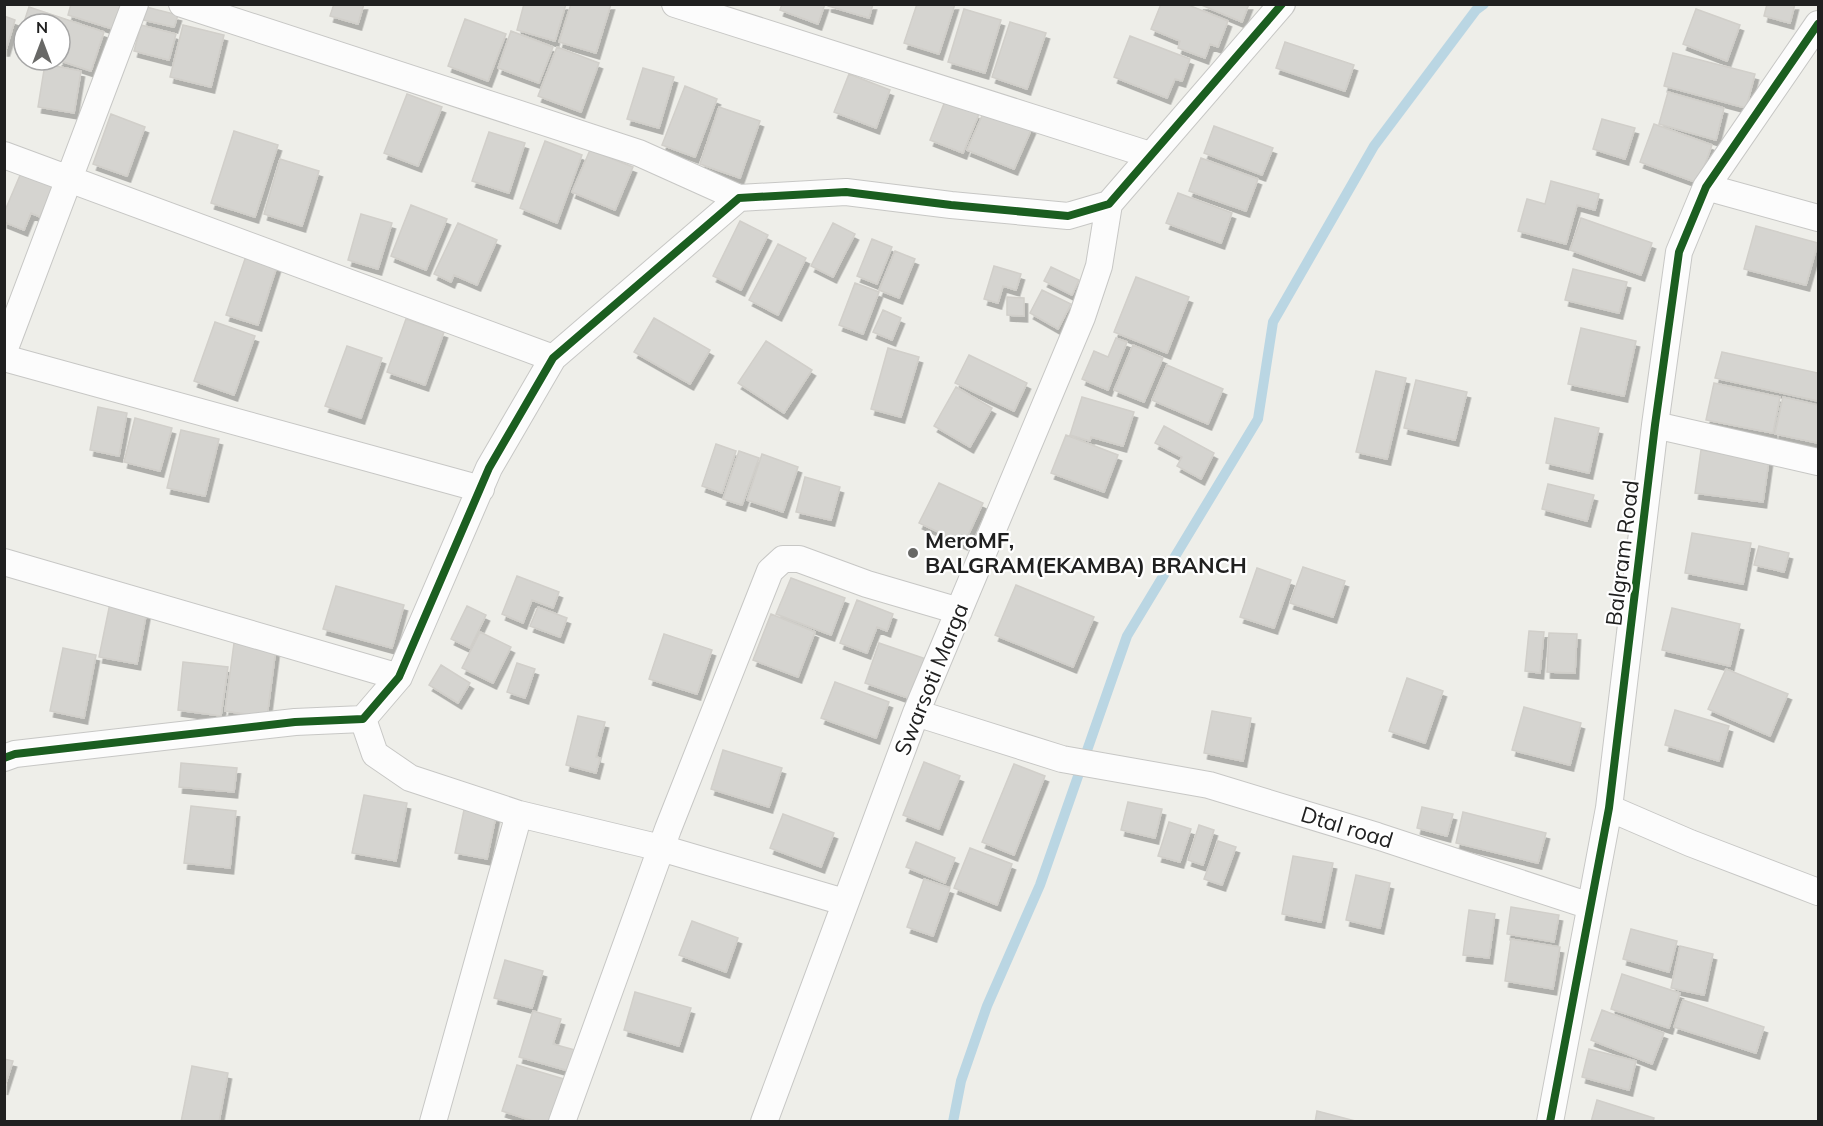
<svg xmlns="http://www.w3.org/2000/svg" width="1823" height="1126" font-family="Mulish,sans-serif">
<defs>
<filter id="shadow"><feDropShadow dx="3.5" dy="6" stdDeviation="0" flood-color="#0004"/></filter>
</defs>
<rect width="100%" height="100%" fill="#eeeee9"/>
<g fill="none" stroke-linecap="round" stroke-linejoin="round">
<path stroke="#bad6e3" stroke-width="10" d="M 953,1122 L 961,1081 L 987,1006 L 1040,885 L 1127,636 L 1258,419 L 1273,322 L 1374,146 L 1476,10 L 1484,4"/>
</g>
<path fill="#d5d4d0" stroke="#d1cfca" stroke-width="1.5" filter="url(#shadow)" d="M 71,4 L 125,4 L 116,30 L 68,15 Z
M 334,4 L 364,4 L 358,24 L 330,16 Z
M 524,4 L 566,4 L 555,41 L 517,30 Z
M 571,4 L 611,4 L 596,53 L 559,42 Z
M 782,4 L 825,4 L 818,24 L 780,10 Z
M 828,4 L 873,4 L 869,18 L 828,6 Z
M 917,4 L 955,4 L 939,54 L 904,43 Z
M 1161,4 L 1186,4 L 1228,21 L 1218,47 L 1210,44 L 1205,58 L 1178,48 L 1180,41 L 1151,29 Z
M 1199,4 L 1249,4 L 1242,22 Z
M 1767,4 L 1795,4 L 1790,23 L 1764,16 Z
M 29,7 L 104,32 L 91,71 L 58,60 L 60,60 L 60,24 L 24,24 L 24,49 L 16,46 Z
M 146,7 L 178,15 L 174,27 L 143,20 Z
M 964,9 L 1001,20 L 985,73 L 948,62 Z
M 1696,9 L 1740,25 L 1727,61 L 1683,44 Z
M 4,16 L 15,20 L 6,50 L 4,50 Z
M 465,19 L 506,34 L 488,81 L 448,66 Z
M 1010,22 L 1046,33 L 1027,89 L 992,77 Z
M 141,25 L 176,34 L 169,60 L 134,51 Z
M 183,25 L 224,35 L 211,87 L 170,77 Z
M 511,31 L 553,47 L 539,83 L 498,68 Z
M 1130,36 L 1190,59 L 1182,81 L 1175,79 L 1167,98 L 1114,77 Z
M 1285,42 L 1354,65 L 1345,91 L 1276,68 Z
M 557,47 L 599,63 L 581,112 L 538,96 Z
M 1673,53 L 1755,74 L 1746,108 L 1664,86 Z
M 45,64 L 81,71 L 74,113 L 38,107 Z
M 643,68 L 674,77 L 659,128 L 627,119 Z
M 849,74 L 890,90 L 876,128 L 834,112 Z
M 685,86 L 717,99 L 695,157 L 662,145 Z
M 1668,92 L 1724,108 L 1716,140 L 1659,124 Z
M 407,94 L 442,107 L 418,166 L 384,153 Z
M 945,101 L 979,114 L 963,153 L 930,140 Z
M 719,107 L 760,121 L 740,178 L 700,164 Z
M 985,109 L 1032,128 L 1014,169 L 967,150 Z
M 111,114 L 145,127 L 127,176 L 93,164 Z
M 1602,119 L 1635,128 L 1625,159 L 1593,149 Z
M 1654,124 L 1712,145 L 1698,183 L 1640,162 Z
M 1214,126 L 1273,148 L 1262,175 L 1204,153 Z
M 234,131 L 278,145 L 255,217 L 211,203 Z
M 489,132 L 525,143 L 509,193 L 472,181 Z
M 545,141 L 582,155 L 557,223 L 520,208 Z
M 590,150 L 633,167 L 615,210 L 572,192 Z
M 1201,158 L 1258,179 L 1246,211 L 1189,191 Z
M 280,159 L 319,171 L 302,226 L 264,214 Z
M 21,173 L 53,186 L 40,217 L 31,213 L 24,230 L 4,222 L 4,213 Z
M 1551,181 L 1599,194 L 1595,210 L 1577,205 L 1566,244 L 1518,231 L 1527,199 L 1545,204 Z
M 1178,193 L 1232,213 L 1221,243 L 1166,223 Z
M 411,205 L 447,219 L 426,270 L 391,256 Z
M 361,214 L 392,223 L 378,269 L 348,260 Z
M 1581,218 L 1652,243 L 1641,275 L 1570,250 Z
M 740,221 L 768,235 L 741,290 L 713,276 Z
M 458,223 L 497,240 L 477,285 L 454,275 L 451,282 L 434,274 Z
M 833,223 L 855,234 L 833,277 L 811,266 Z
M 1756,226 L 1818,243 L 1806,285 L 1744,269 Z
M 872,239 L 892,247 L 877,284 L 857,276 Z
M 778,244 L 806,258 L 778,315 L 749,300 Z
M 895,251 L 915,259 L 899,298 L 879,290 Z
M 246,256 L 277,266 L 258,325 L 226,315 Z
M 994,266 L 1021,274 L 1016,290 L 1003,286 L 998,303 L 984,299 Z
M 1051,267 L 1079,280 L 1072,295 L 1044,281 Z
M 1573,269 L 1627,282 L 1619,313 L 1565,300 Z
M 1136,277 L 1189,297 L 1167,353 L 1114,332 Z
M 855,283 L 879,292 L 863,334 L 839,325 Z
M 1042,290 L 1071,304 L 1058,329 L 1030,313 Z
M 1007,297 L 1024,298 L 1024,316 L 1007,315 Z
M 883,310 L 901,318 L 892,340 L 873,332 Z
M 654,318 L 710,350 L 690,384 L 634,352 Z
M 406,319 L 444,332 L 425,385 L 387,372 Z
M 215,322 L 255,336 L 234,395 L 194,381 Z
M 1581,328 L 1636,341 L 1624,396 L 1568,384 Z
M 1116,338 L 1127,342 L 1108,390 L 1082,379 L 1094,351 L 1108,357 Z
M 766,341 L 812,370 L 784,413 L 738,383 Z
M 1133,345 L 1163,358 L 1144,402 L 1114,390 Z
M 347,346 L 382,358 L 361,418 L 325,406 Z
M 888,348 L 919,357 L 901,417 L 871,409 Z
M 1722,352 L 1818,373 L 1818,401 L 1715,378 Z
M 969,355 L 1027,383 L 1014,411 L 955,383 Z
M 1167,365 L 1223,389 L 1208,424 L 1152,400 Z
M 1376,371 L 1406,378 L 1387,459 L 1356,452 Z
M 1416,380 L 1467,392 L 1455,440 L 1404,428 Z
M 1714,383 L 1780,397 L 1773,433 L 1706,420 Z
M 956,387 L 992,408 L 970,447 L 934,426 Z
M 1082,397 L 1134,412 L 1123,446 L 1091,437 L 1090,441 L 1070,435 Z
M 1783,397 L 1818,405 L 1818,443 L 1775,434 Z
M 98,407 L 127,413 L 119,456 L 90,450 Z
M 135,418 L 172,428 L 160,471 L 124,462 Z
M 1555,418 L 1599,428 L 1589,473 L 1546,463 Z
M 1164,426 L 1214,453 L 1201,479 L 1177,466 L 1182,457 L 1155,443 Z
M 181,430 L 219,439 L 205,496 L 167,488 Z
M 1066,435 L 1118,455 L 1104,492 L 1051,473 Z
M 716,444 L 736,451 L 722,493 L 702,486 Z
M 1701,450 L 1769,460 L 1763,502 L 1695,493 Z
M 739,451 L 759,458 L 742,505 L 723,499 Z
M 762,454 L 798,467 L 783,512 L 747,500 Z
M 805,477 L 840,487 L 831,520 L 796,512 Z
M 939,483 L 983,503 L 964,544 L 919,523 Z
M 1548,484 L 1594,495 L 1587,521 L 1542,509 Z
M 1692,533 L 1751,543 L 1743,584 L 1685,573 Z
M 1759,546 L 1789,553 L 1784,572 L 1754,565 Z
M 1303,567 L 1345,581 L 1333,617 L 1290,603 Z
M 1257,568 L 1291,580 L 1274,628 L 1240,617 Z
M 517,576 L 559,592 L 553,608 L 532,600 L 523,623 L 502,614 Z
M 791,578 L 845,598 L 831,635 L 776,614 Z
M 1016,585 L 1094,617 L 1073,667 L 995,635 Z
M 336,586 L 404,605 L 392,648 L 323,629 Z
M 857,600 L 893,614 L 887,631 L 877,627 L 867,653 L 840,643 Z
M 110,603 L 147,610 L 137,664 L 99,657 Z
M 467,606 L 486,615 L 470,648 L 451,639 Z
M 538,607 L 567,618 L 560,637 L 530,626 Z
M 1672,608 L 1740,624 L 1730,666 L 1662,650 Z
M 771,614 L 815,632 L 798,677 L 753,660 Z
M 1529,631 L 1544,632 L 1540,673 L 1525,671 Z
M 480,632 L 511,647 L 493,683 L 462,668 Z
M 1549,633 L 1577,634 L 1575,673 L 1547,672 Z
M 664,634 L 712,650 L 697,694 L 649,679 Z
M 234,643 L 276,648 L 267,717 L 225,711 Z
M 879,643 L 926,659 L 911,699 L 865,683 Z
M 63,648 L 96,655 L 84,718 L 50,711 Z
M 183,662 L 228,667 L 221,716 L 178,710 Z
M 517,663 L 535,669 L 525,698 L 507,692 Z
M 441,665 L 470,683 L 458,703 L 429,685 Z
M 1726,669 L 1788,694 L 1770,736 L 1708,709 Z
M 1407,678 L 1443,691 L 1425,743 L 1389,731 Z
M 835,682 L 889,702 L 876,738 L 821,718 Z
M 1524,707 L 1581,723 L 1570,765 L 1512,750 Z
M 1675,710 L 1729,726 L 1719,761 L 1665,745 Z
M 1212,711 L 1251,718 L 1243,761 L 1204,753 Z
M 578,716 L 605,722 L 596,757 L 600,758 L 596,773 L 566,765 Z
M 723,750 L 782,768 L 769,807 L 711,789 Z
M 924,762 L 960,776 L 939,829 L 903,815 Z
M 181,763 L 237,768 L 234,792 L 179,787 Z
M 1014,764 L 1045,776 L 1014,855 L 982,842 Z
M 364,795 L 407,803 L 396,861 L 352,853 Z
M 1128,802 L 1162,809 L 1155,838 L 1121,830 Z
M 465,805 L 497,811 L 487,859 L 455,853 Z
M 191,806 L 236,811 L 230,868 L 184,863 Z
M 1422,807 L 1453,814 L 1447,836 L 1417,828 Z
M 1463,812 L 1546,833 L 1538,863 L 1456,843 Z
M 783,814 L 834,833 L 821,867 L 770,848 Z
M 1169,822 L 1191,829 L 1180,862 L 1158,856 Z
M 1199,825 L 1214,830 L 1203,865 L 1188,860 Z
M 1218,841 L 1236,847 L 1222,885 L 1204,879 Z
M 916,842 L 955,858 L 945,883 L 906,867 Z
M 970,848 L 1012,864 L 997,905 L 954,888 Z
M 1293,856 L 1333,863 L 1321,922 L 1282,914 Z
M 1356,875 L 1390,883 L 1380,928 L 1346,920 Z
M 924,879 L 950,888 L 933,936 L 907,927 Z
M 1511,907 L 1559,915 L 1554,942 L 1507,934 Z
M 1469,910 L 1495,914 L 1489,958 L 1463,955 Z
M 692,921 L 738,938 L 726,972 L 679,955 Z
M 1631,929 L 1677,941 L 1669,972 L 1623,959 Z
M 1511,939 L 1560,947 L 1553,989 L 1505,981 Z
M 1680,946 L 1713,954 L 1704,995 L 1671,988 Z
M 505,960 L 543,971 L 532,1008 L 494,998 Z
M 1622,974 L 1680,993 L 1669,1028 L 1611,1009 Z
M 635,992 L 691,1008 L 679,1046 L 624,1030 Z
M 1683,1000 L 1764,1027 L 1756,1053 L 1674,1027 Z
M 1602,1010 L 1664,1033 L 1652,1064 L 1591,1040 Z
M 533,1011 L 561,1019 L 553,1044 L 575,1050 L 569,1071 L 519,1057 Z
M 1589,1049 L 1636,1061 L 1629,1090 L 1582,1077 Z
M 4,1059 L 13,1061 L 4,1089 Z
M 517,1065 L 564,1079 L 550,1122 L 536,1122 L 502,1111 Z
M 192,1066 L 228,1073 L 219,1122 L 181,1122 Z
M 1597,1100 L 1654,1118 L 1653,1122 L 1591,1122 Z
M 1317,1111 L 1359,1122 L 1315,1122 Z"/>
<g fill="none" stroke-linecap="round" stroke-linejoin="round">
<defs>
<path id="minor" d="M 182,4 L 639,153 L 739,198
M 675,4 L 1150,155
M 4,155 L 553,358
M 1706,187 L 1818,218
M 4,351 L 135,4
M 4,358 L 481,489
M 1655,425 L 1818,462
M 4,562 L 399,677
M 916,713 L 1062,759 L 1209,785 L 1377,836 L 1590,906
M 363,719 L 375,754 L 410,778 L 519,814 L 661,848 L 844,902
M 4,758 L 15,754 L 295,722 L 363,719 L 399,677 L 489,468 L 553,358 L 739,198 L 846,192 L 951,205 L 1068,216 L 1109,204 L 1282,4
M 1609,808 L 1690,843 L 1818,892
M 433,1122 L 519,814
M 562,1122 L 668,829 L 770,571 L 783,559 L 799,559 L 867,584 L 959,611
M 764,1122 L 916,713 L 1082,317 L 1099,266 L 1109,204
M 1550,1122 L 1609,808 L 1655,425 L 1679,252 L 1706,187 L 1818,24"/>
</defs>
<use href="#minor" stroke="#c7c7c5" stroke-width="28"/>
<use href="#minor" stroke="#fcfcfc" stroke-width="26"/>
<defs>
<path id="cycleway" d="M 4,758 L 15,754 L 295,722 L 363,719 L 399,677 L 489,468 L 553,358 L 739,198 L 846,192 L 951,205 L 1068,216 L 1109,204 L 1282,4
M 1550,1122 L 1609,808 L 1655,425 L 1679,252 L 1706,187 L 1818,24"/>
</defs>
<use href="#cycleway" stroke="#fff" stroke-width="11"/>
<use href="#cycleway" stroke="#1b5e20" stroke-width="8"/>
</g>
<circle fill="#686866" stroke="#fff" stroke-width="2" cx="913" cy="553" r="6"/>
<g text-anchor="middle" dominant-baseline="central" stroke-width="4.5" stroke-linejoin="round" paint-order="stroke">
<g font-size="22" font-weight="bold" fill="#202020" stroke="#fff" text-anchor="start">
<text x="925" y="540">MeroMF,<tspan x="925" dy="25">BALGRAM(EKAMBA) BRANCH</tspan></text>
</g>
<g font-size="22" fill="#202020" stroke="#fff">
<text transform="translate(1622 553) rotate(-83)">Balgram Road</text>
<text transform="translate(931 679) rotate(-68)">Swarsoti Marga</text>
<text transform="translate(1347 827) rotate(17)">Dtal road</text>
</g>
</g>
<rect width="1823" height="1126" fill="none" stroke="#202020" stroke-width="12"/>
<g transform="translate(42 42)"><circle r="28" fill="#ffffff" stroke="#a6a6a6" stroke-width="1.5"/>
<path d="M0-4.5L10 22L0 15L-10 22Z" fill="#686866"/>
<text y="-9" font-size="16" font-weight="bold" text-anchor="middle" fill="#202020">N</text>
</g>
</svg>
